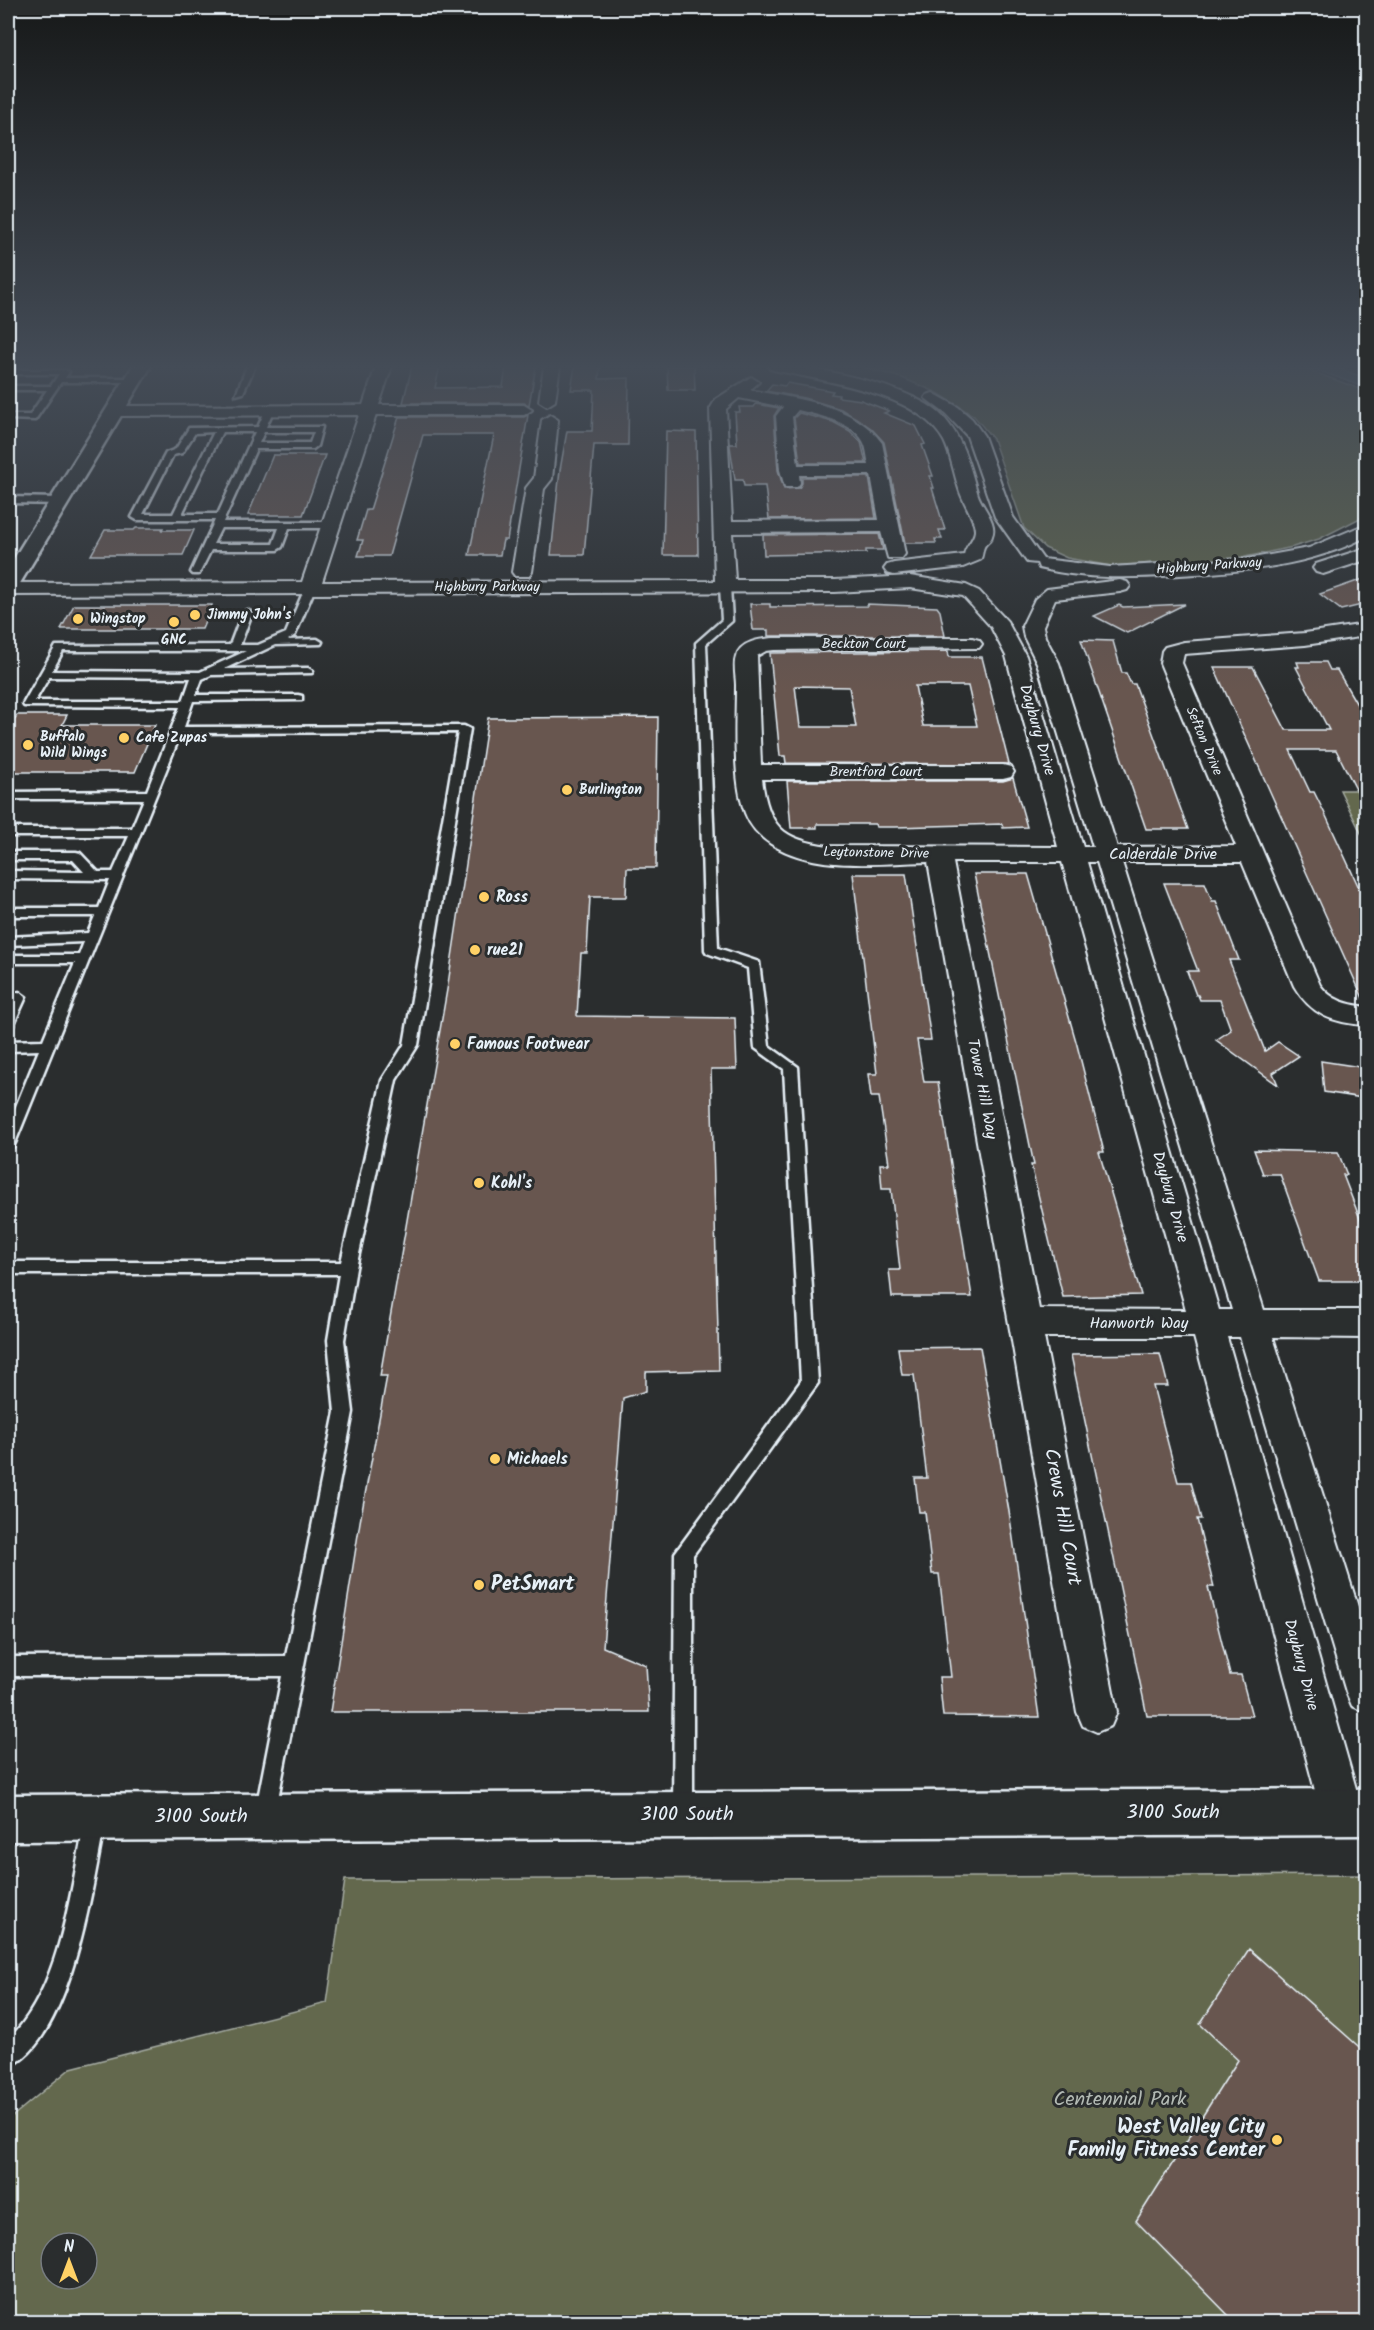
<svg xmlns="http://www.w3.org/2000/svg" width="1374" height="2330" font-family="Kalam,sans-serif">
<rect width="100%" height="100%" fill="#2a2d2e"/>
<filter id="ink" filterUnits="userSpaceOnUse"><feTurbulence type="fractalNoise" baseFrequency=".0167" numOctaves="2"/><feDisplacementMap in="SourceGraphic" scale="12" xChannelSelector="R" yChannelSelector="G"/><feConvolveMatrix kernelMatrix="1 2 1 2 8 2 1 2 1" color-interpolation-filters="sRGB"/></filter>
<g filter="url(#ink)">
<path fill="#63684e" stroke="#a6aca3" stroke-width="1.5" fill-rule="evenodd" d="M 870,366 L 1297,366 L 1366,391 L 1366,515 L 1319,539 L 1293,547 L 1245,557 L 1111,566 L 1067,558 L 1045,548 L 1024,528 L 993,439 L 974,416 L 938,393 L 902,378 L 866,368 Z
M 1340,790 L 1366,790 L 1366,843 Z
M 1366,1875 L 1366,2322 L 8,2322 L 8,2120 L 71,2068 L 327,2003 L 345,1880 ZM 51,2243 L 87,2243 L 87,2279 L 51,2279 Z"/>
<path fill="#4b636f" stroke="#8a9ca6" stroke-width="1.5" d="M 1306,366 L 1332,366 L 1366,378 L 1366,388 Z"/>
<path fill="#675750" stroke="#e8f1f8" stroke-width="1.5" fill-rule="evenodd" d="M 412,366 L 440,366 L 435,388 L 503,387 L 506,366 L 536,366 L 529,405 L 524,403 L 403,403 Z
M 575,366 L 600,366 L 599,379 L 629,378 L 628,445 L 594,445 L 584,555 L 551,555 L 560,470 L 567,431 L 592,431 L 594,390 L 571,390 Z
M 667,366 L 694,366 L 695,390 L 668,390 Z
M 787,383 L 833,391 L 831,394 L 839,395 L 838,397 L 861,400 L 889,411 L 884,413 L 916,426 L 925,444 L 922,445 L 933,476 L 930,476 L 934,488 L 932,488 L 945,530 L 939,530 L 942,539 L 935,539 L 936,543 L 905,543 L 884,442 L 871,428 L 841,409 L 804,398 L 766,391 L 772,384 L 785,386 Z
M 756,404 L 779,408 L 774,416 L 778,470 L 784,489 L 799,488 L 802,483 L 802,477 L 869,477 L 876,518 L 769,519 L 765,486 L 744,486 L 743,480 L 735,480 L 730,446 L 730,444 L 737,444 L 735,412 L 740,412 L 739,407 L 754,407 Z
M 799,413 L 833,422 L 850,431 L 861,442 L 866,463 L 800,463 L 794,418 Z
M 528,415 L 507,540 L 503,540 L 500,555 L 469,555 L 494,435 L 423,435 L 389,556 L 358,556 L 363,540 L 357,540 L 366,510 L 370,510 L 399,417 L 524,417 Z
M 666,431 L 696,432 L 698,555 L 663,555 Z
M 273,455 L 325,455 L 303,515 L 248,515 Z
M 136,528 L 163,528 L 162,530 L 194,530 L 183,555 L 91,555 L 105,530 L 134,530 Z
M 879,534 L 883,550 L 866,550 L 866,553 L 764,555 L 763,535 Z
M 1366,578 L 1366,604 L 1341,610 L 1320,594 Z
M 750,604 L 770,604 L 770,607 L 867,606 L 867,604 L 937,607 L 940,611 L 945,636 L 768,636 L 768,630 L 753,630 Z
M 1185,604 L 1127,633 L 1094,616 L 1119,605 L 1123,607 Z
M 74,605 L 212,605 L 202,629 L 61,629 Z
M 1081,640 L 1113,641 L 1122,673 L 1126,673 L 1131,684 L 1135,684 L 1188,829 L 1146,829 Z
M 948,651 L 949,657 L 982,657 L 1009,764 L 786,763 L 785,756 L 780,756 L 770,653 ZM 795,686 L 849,687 L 856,727 L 800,727 ZM 915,686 L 968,686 L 977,726 L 923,726 Z
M 1297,662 L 1326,662 L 1330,670 L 1337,670 L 1366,720 L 1366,809 L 1336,750 L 1290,750 L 1310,792 L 1314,792 L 1326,816 L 1366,903 L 1366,1005 L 1214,667 L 1253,667 L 1286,730 L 1329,730 L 1296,667 L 1299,667 Z
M 17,715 L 67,715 L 62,725 L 155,725 L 135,772 L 8,772 L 8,732 Z
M 658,717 L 656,868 L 627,868 L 626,897 L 590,897 L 587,953 L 581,953 L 577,1016 L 735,1018 L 737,1069 L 711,1069 L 719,1370 L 646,1372 L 646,1391 L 623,1398 L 603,1647 L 646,1665 L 649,1712 L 330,1712 L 360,1522 L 387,1376 L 380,1376 L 448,984 L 488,718 Z
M 1013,778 L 1027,827 L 1003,828 L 1002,824 L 895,827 L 876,827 L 875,824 L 817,824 L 817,828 L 791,828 L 787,781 L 1003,781 Z
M 853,874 L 906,874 L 931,1040 L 917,1040 L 924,1082 L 938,1082 L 972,1297 L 892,1297 L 889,1270 L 900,1270 L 891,1189 L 882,1189 L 880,1164 L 889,1164 L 879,1097 L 871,1097 L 868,1074 L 877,1074 Z
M 974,874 L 1028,874 L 1077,1045 L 1104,1152 L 1099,1152 L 1141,1295 L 1063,1297 L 1031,1165 L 1034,1165 Z
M 1164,883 L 1205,883 L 1212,901 L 1216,901 L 1239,960 L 1229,960 L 1265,1051 L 1278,1042 L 1299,1056 L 1273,1073 L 1278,1085 L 1216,1040 L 1231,1030 L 1220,1000 L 1200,1000 L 1198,995 L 1196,995 L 1187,971 L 1198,971 Z
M 1321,1061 L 1360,1067 L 1363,1098 L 1324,1092 Z
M 1254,1150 L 1338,1152 L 1347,1175 L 1343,1175 L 1366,1234 L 1366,1281 L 1319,1281 L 1280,1174 L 1263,1174 Z
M 980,1347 L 1009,1511 L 1039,1717 L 943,1716 L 939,1677 L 951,1677 L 939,1574 L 932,1574 L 925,1512 L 919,1512 L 915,1478 L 927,1478 L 914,1375 L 902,1375 L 898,1348 Z
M 1160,1354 L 1168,1386 L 1153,1386 L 1178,1482 L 1191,1482 L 1201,1519 L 1197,1519 L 1214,1587 L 1208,1587 L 1230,1675 L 1241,1675 L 1252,1716 L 1147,1716 L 1071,1355 Z
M 1249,1949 L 1366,2053 L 1366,2322 L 1235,2322 L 1136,2221 L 1238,2060 L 1200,2024 Z"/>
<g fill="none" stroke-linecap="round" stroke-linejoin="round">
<defs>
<path id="service" d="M 247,366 L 255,366 L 243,393 L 236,395 Z
M 8,370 L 65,370 L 69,372 L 65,378 L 133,378 L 137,380 L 133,382 L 61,382 L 35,420 L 8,419 L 8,415 L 30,415 L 47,390 L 8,390 L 8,386 L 51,386 L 59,374 L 8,374 Z
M 269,409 L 273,411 L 266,427 L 322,427 L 317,446 L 313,449 L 256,449 L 223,522 L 331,522 L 336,525 L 331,528 L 289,528 L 282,547 L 277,550 L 211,550 L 199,574 L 193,574 L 191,572 L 215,520 L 137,520 L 132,517 L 166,453 L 176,449 L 189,428 L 258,427 L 265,411 ZM 214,432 L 173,514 L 143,514 L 173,455 L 182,453 L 195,433 ZM 222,432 L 255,432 L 218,514 L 182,514 ZM 264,432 L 314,432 L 310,443 L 259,443 ZM 221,528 L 279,528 L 273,544 L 213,544 Z
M 8,497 L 60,498 L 65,501 L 60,504 L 8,503 Z
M 725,583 L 730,586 L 732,621 L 706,644 L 718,948 L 759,962 L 769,1046 L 798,1067 L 818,1383 L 693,1555 L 693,1812 L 690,1819 L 683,1822 L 676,1819 L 673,1812 L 675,1553 L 801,1381 L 784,1069 L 755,1048 L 748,968 L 707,953 L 705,950 L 696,643 L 722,620 L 720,586 Z
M 310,585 L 315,588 L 295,635 L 288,640 L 317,639 L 322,642 L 321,644 L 275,645 L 224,669 L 308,668 L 313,671 L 312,673 L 211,675 L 202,679 L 196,695 L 298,695 L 302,696 L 302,700 L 193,701 L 184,727 L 464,726 L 470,729 L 418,1045 L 396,1080 L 356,1268 L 344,1340 L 353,1412 L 275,1814 L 272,1821 L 265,1824 L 258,1821 L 255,1814 L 282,1676 L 8,1676 L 8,1657 L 286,1656 L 335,1412 L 328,1340 L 339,1274 L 8,1274 L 8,1262 L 341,1262 L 382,1080 L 404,1045 L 458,732 L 181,733 L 15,1143 L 13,1147 L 8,1149 L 8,1126 L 39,1050 L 8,1051 L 8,1041 L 43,1040 L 75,963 L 8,963 L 8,955 L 79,955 L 84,942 L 8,945 L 8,937 L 88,933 L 95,916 L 8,916 L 8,908 L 99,908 L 110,880 L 8,879 L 8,871 L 84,872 L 73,860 L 8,860 L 8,852 L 76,852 L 80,853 L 98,872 L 113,872 L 129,836 L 8,836 L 8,828 L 132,828 L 144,799 L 8,799 L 8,792 L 147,791 L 180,707 L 24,706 L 23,704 L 56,646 L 230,645 L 242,613 L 247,610 L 252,613 L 240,645 L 258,645 L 286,633 L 305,588 ZM 63,651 L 246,651 L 200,672 L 52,671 ZM 49,677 L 191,678 L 183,701 L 35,701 Z
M 19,992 L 26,997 L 13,1026 L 8,1028 L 8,1008 L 14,994 Z
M 95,1812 L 102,1815 L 105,1822 C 93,1883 71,2042 8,2067 L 8,2040 C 61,1989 70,1892 85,1822 L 88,1815 Z"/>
<path id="minor" d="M 376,366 L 392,366 L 379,405 L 524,405 L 532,410 L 524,415 L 376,415 L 322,582 L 715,581 L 710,409 L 716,399 L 751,377 L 759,382 L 750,390 C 794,399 854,403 882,443 L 905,554 L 902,558 L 888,558 L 881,532 L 732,533 L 735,580 L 835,580 L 910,576 L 966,585 L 979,591 L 1007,621 L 1026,656 L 1083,847 L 1093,847 L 1037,663 L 1024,637 L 1022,626 L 1035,599 L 1047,589 L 1120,580 L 1127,582 L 1130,586 L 1127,590 L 1120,592 L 1055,599 L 1043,626 L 1045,637 L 1059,663 L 1117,847 L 1236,846 L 1160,663 L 1162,651 L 1165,647 L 1184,642 L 1305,633 L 1366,624 L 1366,636 L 1305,645 L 1184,654 L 1182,663 L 1320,985 C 1332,1001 1347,1004 1366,1007 L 1366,1025 C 1333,1023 1311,1015 1294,986 L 1242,862 L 1122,862 L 1264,1310 L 1366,1310 L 1366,1338 L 1273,1337 L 1366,1632 L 1366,1712 L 1352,1706 L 1346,1692 L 1240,1337 L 1227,1337 L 1363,1813 L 1357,1828 L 1342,1834 L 1327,1828 L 1321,1813 L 1194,1337 L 1044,1337 L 1117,1712 L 1111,1726 L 1097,1732 L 1083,1726 L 1077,1712 L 928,862 C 878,863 815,872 771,844 C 759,836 750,826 745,813 C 732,779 736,721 736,685 C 736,677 733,665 736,657 C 740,641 761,639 774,638 L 972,638 L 979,640 L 982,644 L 979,648 L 774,650 L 766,651 L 757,656 L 761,765 L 1003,765 L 1011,767 L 1014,772 L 1011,777 L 1003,779 L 762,779 C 768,826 782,840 829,846 L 1058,847 L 1006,656 L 991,627 L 963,596 L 910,588 L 835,592 L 8,595 L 8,583 L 302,582 L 359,415 L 114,416 L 106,411 L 114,406 L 363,405 ZM 739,398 L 783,407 L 776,416 L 780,470 L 785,487 L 797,487 L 800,483 L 799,475 L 871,475 L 879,520 L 732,521 L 726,409 ZM 798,410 C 818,415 853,422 863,441 C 867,448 867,457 869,465 L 798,465 L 792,417 ZM 953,862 L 1062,862 L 1186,1310 L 1039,1309 ZM 1087,862 L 1097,862 L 1232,1310 L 1219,1310 Z
M 544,366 L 560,366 L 555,401 L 547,406 L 539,401 Z
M 768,366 C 811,364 917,386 945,419 C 964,441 970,468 978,495 C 982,507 998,523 992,536 C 991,541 986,543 984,547 C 982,552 983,556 980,560 L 963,567 L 894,575 L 887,573 L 884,569 L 887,565 L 894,563 L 964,555 C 965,546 974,540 975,531 C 976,520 962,501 959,489 C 954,474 951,455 944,441 C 916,390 822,382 770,369 Z
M 933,393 L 958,407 L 972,419 L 984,436 L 1013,517 L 1043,559 L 1110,567 L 1247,559 L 1309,548 L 1366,524 L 1366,537 C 1308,567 1245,571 1180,575 C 1132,578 1087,580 1039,568 L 1037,563 L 1027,562 L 995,517 L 967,436 L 946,414 L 925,398 L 927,395 Z
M 550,415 L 558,420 L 552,479 L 544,489 L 532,572 L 529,576 L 515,576 L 512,572 L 526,488 L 534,478 L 542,420 Z
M 1366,548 L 1366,560 L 1323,574 L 1316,572 L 1313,568 L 1316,564 Z"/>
<path id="secondary" d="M 133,366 L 151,366 L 19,585 L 16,590 L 8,591 L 8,568 Z
M 1366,1789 L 1366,1835 L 8,1841 L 8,1795 Z"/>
</defs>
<use href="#service" stroke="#e8f1f8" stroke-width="5"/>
<use href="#minor" stroke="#e8f1f8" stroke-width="4"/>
<use href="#secondary" stroke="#e8f1f8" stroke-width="5"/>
<use href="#service" fill="#2a2d2e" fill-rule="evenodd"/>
<use href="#minor" fill="#2a2d2e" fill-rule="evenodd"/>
<use href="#secondary" fill="#2a2d2e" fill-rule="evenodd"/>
</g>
</g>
<linearGradient id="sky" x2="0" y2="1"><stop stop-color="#171919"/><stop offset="0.53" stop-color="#444c57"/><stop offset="1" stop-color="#444c57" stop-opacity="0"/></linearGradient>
<rect width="1374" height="692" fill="url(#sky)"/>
<g fill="#ffd166" stroke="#2a2d2e" stroke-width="2">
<circle cx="195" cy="615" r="6"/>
<circle cx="78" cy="619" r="6"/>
<circle cx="174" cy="622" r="6"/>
<circle cx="124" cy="738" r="6"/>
<circle cx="28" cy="745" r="6"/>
<circle cx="567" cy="790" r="6"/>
<circle cx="484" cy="897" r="6"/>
<circle cx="475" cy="950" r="6"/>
<circle cx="455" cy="1044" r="6"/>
<circle cx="479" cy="1183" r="6"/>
<circle cx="495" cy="1459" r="6"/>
<circle cx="479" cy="1585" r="6"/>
<circle cx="1277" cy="2140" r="6"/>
</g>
<g text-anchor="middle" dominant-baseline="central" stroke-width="6" stroke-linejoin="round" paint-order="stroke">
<g font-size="14" fill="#e8f1f8" stroke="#2a2d2e">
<text transform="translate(1209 566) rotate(-4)">Highbury Parkway</text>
<text x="487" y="587">Highbury Parkway</text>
<text x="864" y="644">Beckton Court</text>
<text transform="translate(1204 741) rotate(67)">Sefton Drive</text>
<text x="876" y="772">Brentford Court</text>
<text transform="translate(876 853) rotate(1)">Leytonstone Drive</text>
</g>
<g font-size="14" font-weight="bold" fill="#e8f1f8" stroke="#2a2d2e" text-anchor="start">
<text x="207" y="615">Jimmy John's</text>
<text x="90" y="619">Wingstop</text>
<text x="174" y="640" text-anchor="middle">GNC</text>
<text x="40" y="737">Buffalo<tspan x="40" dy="16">Wild Wings</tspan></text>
<text x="136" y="738">Cafe Zupas</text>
<text x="579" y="790">Burlington</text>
</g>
<g font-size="16" fill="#e8f1f8" stroke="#2a2d2e">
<text transform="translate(1037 730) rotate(74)">Daybury Drive</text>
<text x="1163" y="854">Calderdale Drive</text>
<text transform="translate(982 1089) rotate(79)">Tower Hill Way</text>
<text transform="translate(1170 1197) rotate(74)">Daybury Drive</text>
<text x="1139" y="1323">Hanworth Way</text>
<text transform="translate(1301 1665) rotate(75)">Daybury Drive</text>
</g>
<g font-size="16" font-weight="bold" fill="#e8f1f8" stroke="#2a2d2e" text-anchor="start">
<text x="496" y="897">Ross</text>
<text x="487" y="950">rue21</text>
<text x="467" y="1044">Famous Footwear</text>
<text x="491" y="1183">Kohl's</text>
<text x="507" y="1459">Michaels</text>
</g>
<g font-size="20" fill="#e8f1f8" stroke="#2a2d2e">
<text transform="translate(1062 1517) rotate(80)">Crews Hill Court</text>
<text x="1173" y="1813">3100 South</text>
<text x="687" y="1815">3100 South</text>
<text x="201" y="1817">3100 South</text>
</g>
<g font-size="20" font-weight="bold" fill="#e8f1f8" stroke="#2a2d2e" text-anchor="start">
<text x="491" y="1585">PetSmart</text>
<text x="1265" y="2128" text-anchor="end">West Valley City<tspan x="1265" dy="23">Family Fitness Center</tspan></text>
</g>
<g font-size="20" fill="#b3bab4" stroke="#2a2d2e">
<text x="1120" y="2100">Centennial Park</text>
</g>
</g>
<rect width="1374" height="2330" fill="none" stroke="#2a2d2e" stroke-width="30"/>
<rect x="15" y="15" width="1344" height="2300" fill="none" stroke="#e8f1f8" stroke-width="2" filter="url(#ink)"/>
<g transform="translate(69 2261)"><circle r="28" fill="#2a2d2e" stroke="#767b7f" stroke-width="1.5"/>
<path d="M0-4.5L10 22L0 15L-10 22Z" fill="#ffd166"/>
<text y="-9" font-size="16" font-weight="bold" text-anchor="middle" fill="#e8f1f8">N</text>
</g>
</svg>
